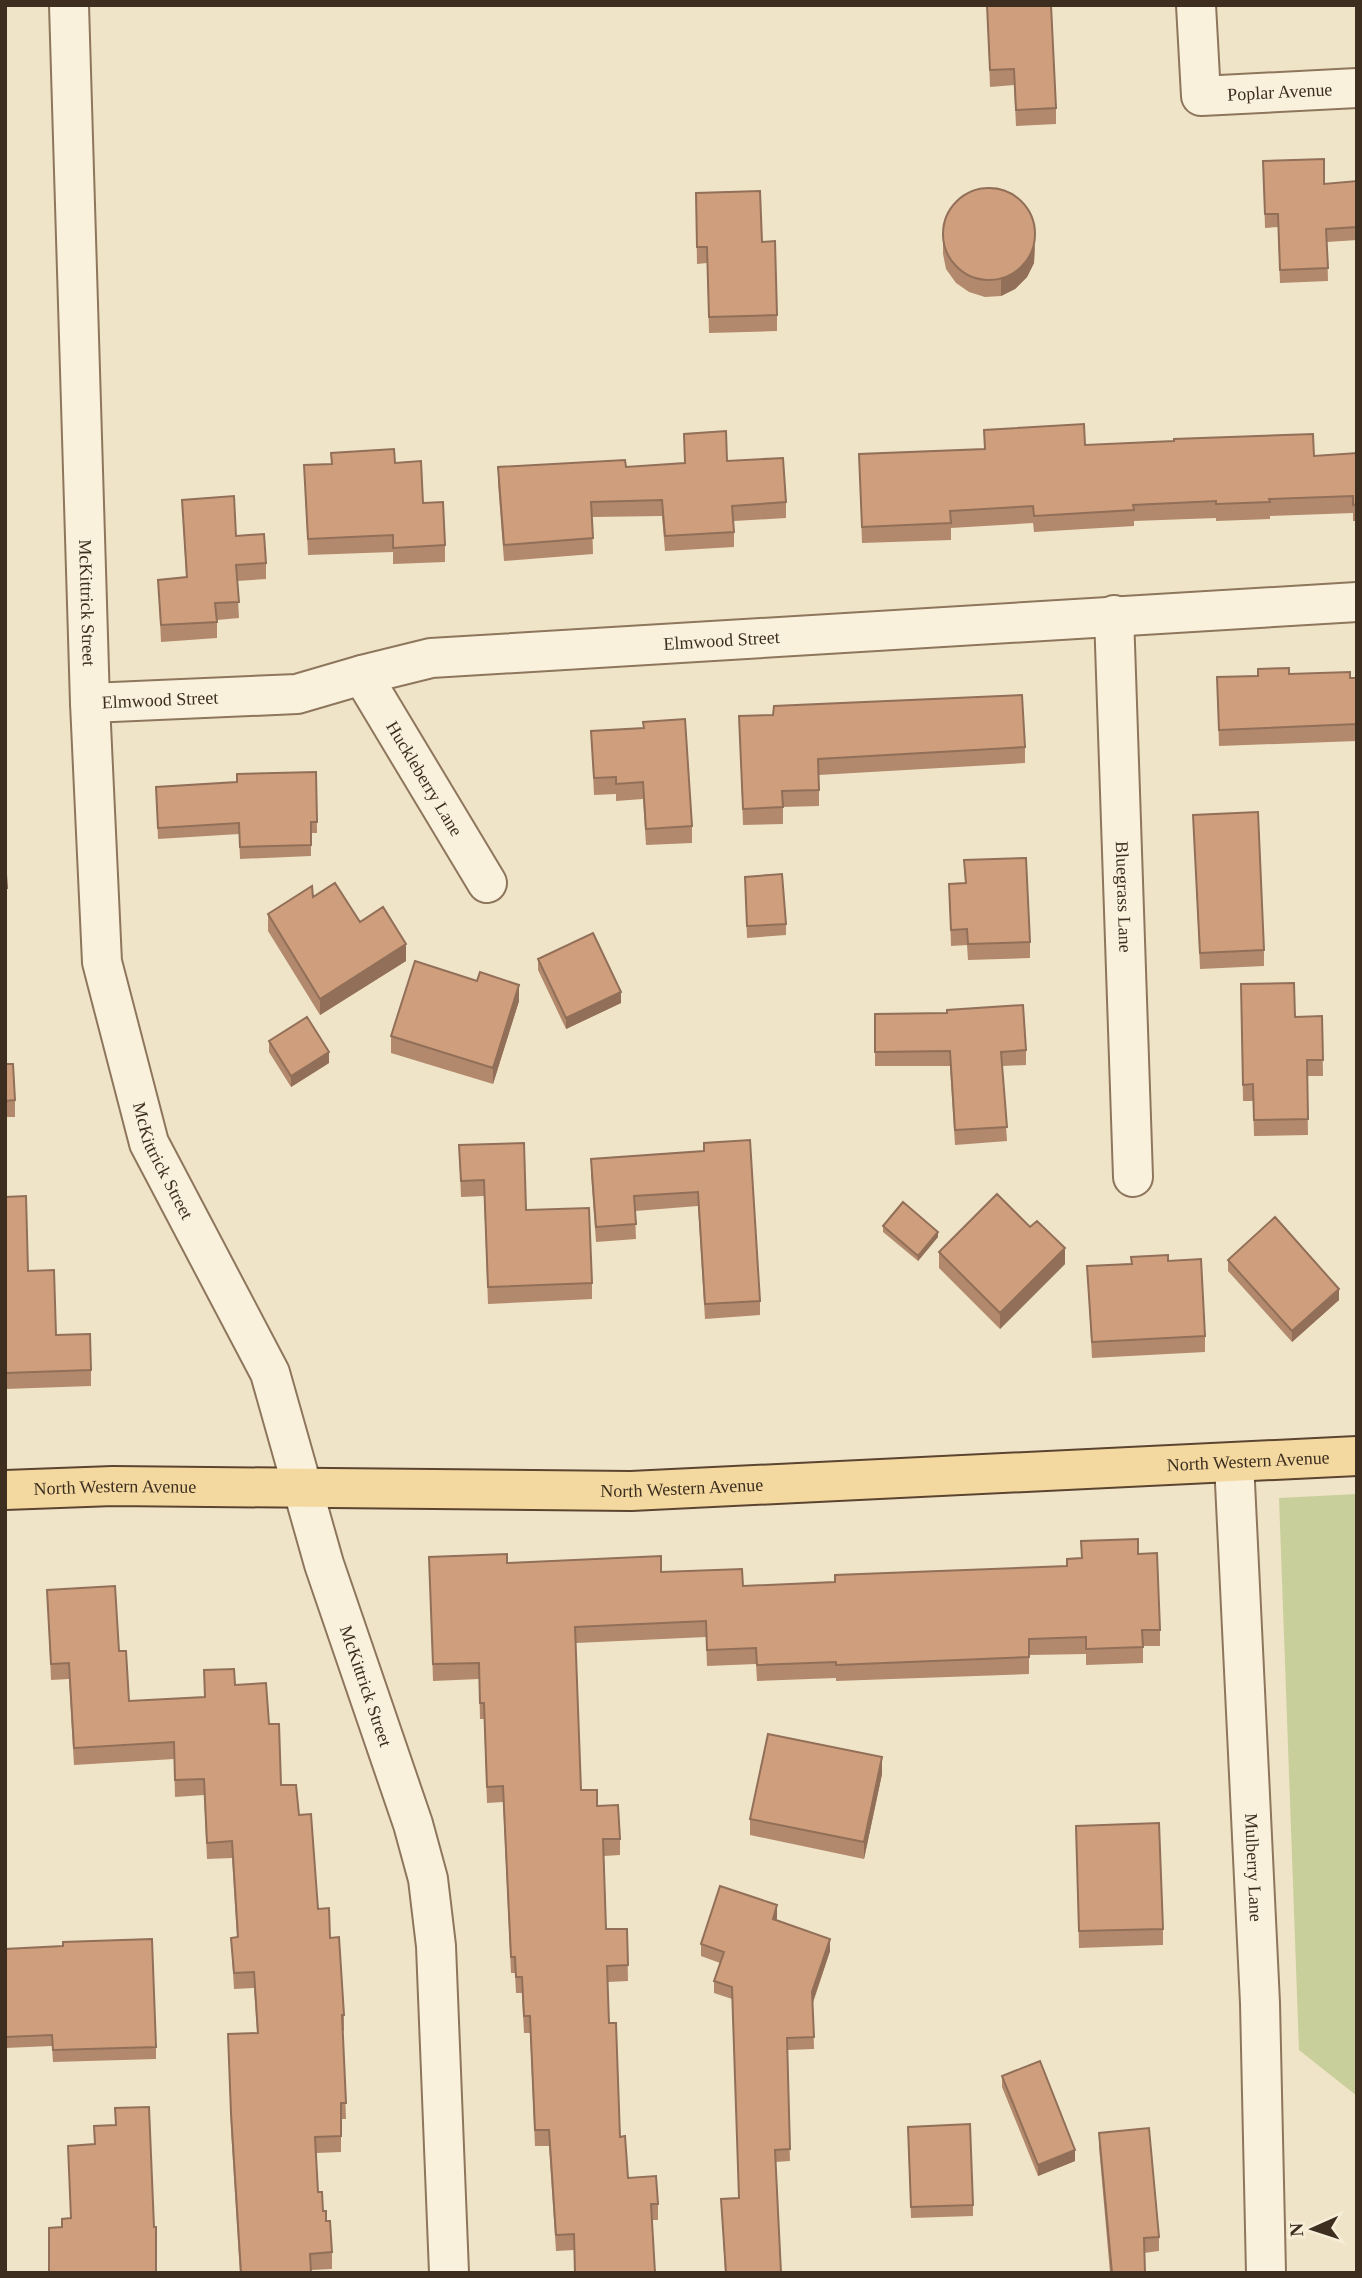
<svg xmlns="http://www.w3.org/2000/svg" width="1362" height="2278" font-family="'Times New Roman',serif">
<rect width="100%" height="100%" fill="#f0e4c8"/>
<path fill="#c9cf9b" d="M 1357,1494 L 1357,2096 L 1299,2050 L 1279,1498 Z"/>
<g fill="none" stroke-linecap="round" stroke-linejoin="round">
<defs>
<g id="minor">
<path id="s1" d="M 69,5 L 90,703 L 102,962 L 149,1143 L 270,1373 L 324,1564 L 413,1824 L 428,1879 L 436,1946 L 449,2273"/>
<path id="s2" d="M 1196,5 L 1201,96 L 1357,88"/>
<path id="s3" d="M 1114,615 L 1133,1177"/>
<path id="s4" d="M 362,675 L 487,883"/>
<path id="s5" d="M 90,703 L 297,694 L 362,675 L 431,658 L 1357,602"/>
<path id="s6" d="M 1234,1462 L 1260,2003 L 1266,2273"/>
</g>
<g id="major">
<path id="s7" d="M 5,1490 L 113,1486 L 631,1491 L 1357,1456"/>
</g>
</defs>
<use href="#minor" stroke="#8d765c" stroke-width="42"/>
<use href="#major" stroke="#5b4430" stroke-width="42"/>
<use href="#minor" stroke="#faf1dc" stroke-width="38"/>
<use href="#major" stroke="#f3d9a0" stroke-width="38"/>
</g>
<path fill="#b2896c" d="M 987,5 L 1056,108 L 1056,124 L 1016,126 L 1014,85 L 990,87 Z
M 1263,161 L 1324,184 L 1357,181 L 1357,240 L 1327,242 L 1328,281 L 1280,283 L 1278,227 L 1265,228 Z
M 696,209 L 762,242 L 777,315 L 777,331 L 709,333 L 707,263 L 697,264 Z
M 943,237 L 1035,247 L 1034,263 L 1027,277 L 1015,289 L 1001,296 L 985,297 L 969,292 L 956,283 L 946,269 L 943,254 Z
M 984,430 L 1085,445 L 1314,456 L 1357,453 L 1357,521 L 1353,521 L 1353,513 L 1270,516 L 1270,519 L 1216,521 L 1216,518 L 1134,521 L 1134,526 L 1034,532 L 1033,523 L 951,528 L 951,540 L 862,543 L 859,454 L 984,449 Z
M 684,434 L 727,461 L 786,502 L 786,518 L 734,521 L 734,547 L 665,551 L 662,516 L 592,517 L 593,554 L 504,561 L 498,483 L 498,467 L 626,467 L 684,463 Z
M 331,453 L 395,463 L 423,503 L 445,545 L 445,562 L 393,564 L 393,552 L 308,555 L 304,465 L 331,464 Z
M 182,500 L 236,536 L 266,563 L 266,579 L 237,581 L 239,618 L 217,620 L 217,638 L 161,642 L 158,580 L 186,577 Z
M 1289,674 L 1357,678 L 1357,741 L 1219,746 L 1217,677 Z
M 739,716 L 1025,747 L 1025,763 L 819,775 L 819,806 L 783,807 L 783,824 L 743,825 Z
M 591,731 L 692,826 L 692,843 L 646,845 L 643,799 L 616,801 L 616,794 L 594,795 Z
M 316,772 L 317,833 L 311,833 L 311,856 L 240,859 L 239,834 L 158,839 L 156,787 L 237,782 Z
M 1193,815 L 1264,950 L 1264,966 L 1200,969 Z
M 5,860 L 7,888 L 7,904 L 5,904 Z
M 964,860 L 1030,942 L 1030,958 L 968,960 L 967,945 L 951,946 L 949,884 L 965,883 Z
M 745,889 L 786,924 L 786,935 L 747,938 Z
M 313,897 L 360,922 L 406,961 L 320,1015 L 268,931 L 268,914 Z
M 538,959 L 621,1003 L 566,1029 L 538,970 Z
M 1241,984 L 1295,1017 L 1322,1016 L 1323,1076 L 1307,1076 L 1308,1135 L 1254,1136 L 1253,1101 L 1243,1101 Z
M 519,1001 L 493,1084 L 391,1053 L 391,1036 Z
M 875,1014 L 1026,1050 L 1026,1065 L 1002,1066 L 1007,1141 L 955,1145 L 950,1066 L 875,1066 Z
M 269,1041 L 329,1063 L 291,1087 L 269,1052 Z
M 5,1064 L 15,1100 L 15,1117 L 5,1117 Z
M 459,1145 L 592,1283 L 592,1299 L 488,1304 L 484,1196 L 461,1197 Z
M 704,1151 L 760,1301 L 760,1315 L 705,1319 L 698,1206 L 635,1211 L 636,1239 L 596,1242 L 591,1174 L 591,1159 Z
M 5,1197 L 28,1271 L 56,1335 L 91,1370 L 91,1386 L 5,1389 Z
M 883,1226 L 938,1237 L 918,1261 L 883,1232 Z
M 939,1252 L 1065,1264 L 1000,1329 L 939,1268 Z
M 1228,1260 L 1339,1300 L 1292,1342 L 1228,1271 Z
M 1168,1261 L 1205,1336 L 1205,1352 L 1092,1358 L 1087,1266 Z
M 1081,1541 L 1138,1554 L 1160,1630 L 1160,1646 L 1143,1646 L 1143,1663 L 1086,1665 L 1086,1654 L 1029,1655 L 1029,1674 L 836,1681 L 836,1678 L 757,1681 L 756,1664 L 707,1666 L 706,1637 L 576,1643 L 581,1790 L 597,1806 L 620,1839 L 620,1855 L 604,1856 L 606,1929 L 627,1929 L 628,1981 L 607,1982 L 609,2023 L 620,2137 L 628,2178 L 658,2204 L 658,2220 L 652,2220 L 655,2273 L 575,2273 L 574,2250 L 556,2251 L 549,2146 L 535,2146 L 530,2033 L 524,2033 L 522,1993 L 516,1993 L 515,1973 L 511,1973 L 503,1802 L 487,1803 L 484,1719 L 480,1719 L 479,1679 L 433,1681 L 429,1557 L 661,1572 L 743,1586 L 835,1582 L 1067,1566 L 1081,1558 Z
M 47,1590 L 119,1651 L 129,1701 L 204,1697 L 204,1670 L 235,1685 L 269,1724 L 281,1785 L 299,1815 L 318,1909 L 330,1938 L 344,2015 L 344,2031 L 343,2031 L 346,2119 L 341,2119 L 341,2152 L 316,2153 L 318,2192 L 326,2221 L 332,2252 L 332,2269 L 311,2270 L 311,2273 L 240,2273 L 231,2130 L 228,2034 L 257,2033 L 254,1988 L 234,1989 L 231,1938 L 237,1937 L 232,1858 L 207,1859 L 204,1795 L 175,1797 L 174,1759 L 74,1765 L 69,1679 L 51,1680 Z
M 882,1774 L 864,1859 L 750,1835 L 750,1819 Z
M 1076,1826 L 1163,1929 L 1163,1945 L 1079,1948 Z
M 777,1918 L 776,1920 L 830,1951 L 813,2003 L 814,2049 L 787,2050 L 790,2161 L 775,2162 L 781,2273 L 725,2273 L 721,2199 L 739,2198 L 732,1999 L 714,1993 L 714,1981 L 720,1963 L 701,1956 L 701,1944 Z
M 5,1949 L 156,2047 L 156,2059 L 53,2062 L 52,2046 L 5,2048 Z
M 1002,2076 L 1075,2161 L 1038,2176 L 1002,2087 Z
M 115,2108 L 154,2227 L 62,2227 L 71,2218 L 68,2146 L 94,2144 L 94,2126 L 115,2125 Z
M 1099,2133 L 1159,2237 L 1159,2251 L 1144,2253 L 1145,2273 L 1110,2273 L 1099,2147 Z
M 908,2138 L 973,2205 L 973,2216 L 911,2218 Z"/>
<path fill="#916f58" d="M 1035,231 L 1034,263 L 1027,277 L 1015,289 L 1001,296 L 1001,279 Z
M 406,944 L 406,961 L 320,1015 L 320,999 Z
M 519,985 L 519,1001 L 493,1084 L 493,1068 Z
M 621,992 L 621,1003 L 566,1029 L 566,1018 Z
M 329,1052 L 329,1063 L 291,1087 L 291,1076 Z
M 938,1232 L 938,1237 L 918,1261 L 918,1256 Z
M 1065,1248 L 1065,1264 L 1000,1329 L 1000,1313 Z
M 1339,1289 L 1339,1300 L 1292,1342 L 1292,1331 Z
M 882,1757 L 882,1774 L 864,1859 L 864,1842 Z
M 777,1905 L 777,1918 L 773,1931 L 773,1919 Z
M 830,1939 L 830,1951 L 812,2004 L 812,1992 Z
M 1075,2150 L 1075,2161 L 1038,2176 L 1038,2165 Z"/>
<path fill="#cf9f7d" stroke="#916f58" stroke-width="2" d="M 987,5 L 1051,5 L 1056,108 L 1016,110 L 1014,69 L 990,70 Z
M 1324,159 L 1324,184 L 1357,181 L 1357,227 L 1326,229 L 1328,268 L 1280,270 L 1278,214 L 1265,214 L 1263,161 Z
M943 234a46 46 0 1 1 92 0a46 46 0 1 1-92 0Z
M 760,191 L 762,242 L 775,241 L 777,315 L 709,317 L 707,247 L 697,247 L 696,193 Z
M 1084,424 L 1085,445 L 1174,441 L 1174,439 L 1313,434 L 1314,456 L 1357,453 L 1357,504 L 1353,505 L 1353,496 L 1269,499 L 1270,502 L 1216,504 L 1216,501 L 1133,505 L 1134,510 L 1034,516 L 1033,506 L 950,511 L 951,523 L 862,527 L 859,454 L 985,449 L 984,430 Z
M 726,431 L 727,461 L 783,458 L 786,502 L 732,506 L 734,532 L 665,536 L 662,500 L 591,502 L 593,538 L 504,545 L 498,467 L 625,460 L 626,467 L 685,463 L 684,434 Z
M 394,449 L 395,463 L 421,461 L 423,503 L 443,502 L 445,545 L 393,548 L 393,535 L 308,539 L 304,465 L 332,464 L 331,453 Z
M 234,496 L 236,536 L 264,534 L 266,563 L 236,565 L 239,602 L 215,603 L 217,622 L 161,625 L 158,580 L 187,577 L 182,500 Z
M 1289,668 L 1289,674 L 1350,672 L 1350,678 L 1357,678 L 1357,724 L 1219,730 L 1217,677 L 1258,676 L 1258,669 Z
M 1022,695 L 1025,747 L 818,759 L 819,790 L 782,791 L 783,807 L 743,809 L 739,716 L 773,715 L 774,706 Z
M 685,719 L 692,826 L 646,829 L 643,782 L 616,784 L 616,777 L 594,778 L 591,731 L 644,728 L 643,722 Z
M 316,772 L 317,822 L 311,822 L 311,845 L 240,847 L 239,823 L 158,828 L 156,787 L 237,782 L 237,774 Z
M 1258,812 L 1264,950 L 1200,953 L 1193,815 Z
M 1026,858 L 1030,942 L 968,944 L 967,929 L 951,930 L 949,884 L 966,883 L 964,860 Z
M 5,860 L 7,888 L 5,888 Z
M 782,874 L 786,924 L 747,926 L 745,877 Z
M 335,883 L 360,922 L 383,907 L 406,944 L 320,999 L 268,914 L 312,886 L 313,897 Z
M 593,933 L 621,992 L 566,1018 L 538,959 Z
M 415,961 L 477,981 L 480,972 L 519,985 L 493,1068 L 391,1036 Z
M 1294,983 L 1295,1017 L 1322,1016 L 1323,1060 L 1307,1060 L 1308,1119 L 1254,1120 L 1253,1084 L 1243,1085 L 1241,984 Z
M 1023,1005 L 1026,1050 L 1001,1052 L 1007,1127 L 955,1130 L 950,1051 L 875,1052 L 875,1014 L 947,1013 L 947,1010 Z
M 307,1017 L 329,1052 L 291,1076 L 269,1041 Z
M 5,1064 L 13,1064 L 15,1100 L 5,1101 Z
M 750,1140 L 760,1301 L 705,1304 L 698,1192 L 634,1196 L 636,1224 L 596,1227 L 591,1159 L 704,1151 L 704,1143 Z
M 524,1143 L 526,1210 L 589,1208 L 592,1283 L 488,1287 L 484,1180 L 461,1181 L 459,1145 Z
M 997,1194 L 1030,1227 L 1037,1221 L 1065,1248 L 1000,1313 L 939,1252 Z
M 26,1196 L 28,1271 L 54,1270 L 56,1335 L 90,1334 L 91,1370 L 5,1373 L 5,1197 Z
M 903,1202 L 938,1232 L 918,1256 L 883,1226 Z
M 1275,1217 L 1339,1289 L 1292,1331 L 1228,1260 Z
M 1168,1255 L 1168,1261 L 1201,1259 L 1205,1336 L 1092,1342 L 1087,1266 L 1132,1264 L 1131,1257 Z
M 1138,1539 L 1138,1554 L 1157,1553 L 1160,1630 L 1142,1630 L 1143,1647 L 1086,1649 L 1086,1637 L 1029,1639 L 1029,1657 L 836,1665 L 836,1662 L 757,1665 L 756,1648 L 707,1650 L 706,1621 L 575,1627 L 581,1790 L 597,1790 L 597,1806 L 618,1805 L 620,1839 L 603,1839 L 606,1929 L 627,1929 L 628,1965 L 607,1966 L 609,2023 L 616,2023 L 620,2137 L 625,2136 L 628,2178 L 656,2176 L 658,2204 L 651,2204 L 655,2273 L 575,2273 L 574,2234 L 556,2235 L 549,2130 L 535,2130 L 530,2016 L 524,2016 L 522,1977 L 516,1977 L 515,1957 L 511,1957 L 503,1786 L 487,1787 L 484,1703 L 480,1703 L 479,1663 L 433,1664 L 429,1557 L 507,1554 L 507,1563 L 661,1556 L 661,1572 L 742,1569 L 743,1586 L 835,1582 L 835,1575 L 1067,1566 L 1067,1559 L 1082,1558 L 1081,1541 Z
M 115,1586 L 119,1651 L 126,1651 L 129,1701 L 205,1697 L 204,1670 L 234,1669 L 235,1685 L 266,1683 L 269,1724 L 279,1724 L 281,1785 L 296,1785 L 299,1815 L 311,1814 L 318,1909 L 329,1908 L 330,1938 L 339,1937 L 344,2015 L 342,2015 L 346,2103 L 341,2103 L 341,2136 L 315,2137 L 318,2192 L 322,2192 L 323,2211 L 326,2211 L 326,2221 L 330,2221 L 332,2252 L 310,2254 L 311,2273 L 241,2273 L 231,2113 L 228,2034 L 258,2033 L 254,1972 L 234,1973 L 231,1938 L 238,1937 L 232,1841 L 207,1843 L 204,1779 L 175,1780 L 174,1742 L 74,1748 L 69,1663 L 51,1664 L 47,1590 Z
M 768,1734 L 882,1757 L 864,1842 L 750,1819 Z
M 1159,1823 L 1163,1929 L 1079,1931 L 1076,1826 Z
M 720,1886 L 777,1905 L 773,1919 L 830,1939 L 812,1992 L 814,2037 L 787,2038 L 790,2149 L 775,2150 L 781,2273 L 726,2273 L 721,2199 L 739,2198 L 732,1987 L 714,1981 L 724,1952 L 701,1944 Z
M 152,1939 L 156,2047 L 53,2050 L 52,2035 L 5,2037 L 5,1949 L 63,1946 L 63,1942 Z
M 1040,2061 L 1075,2150 L 1038,2165 L 1002,2076 Z
M 149,2107 L 154,2227 L 156,2227 L 156,2273 L 49,2273 L 49,2228 L 62,2227 L 62,2219 L 71,2218 L 68,2146 L 95,2144 L 94,2126 L 116,2125 L 115,2108 Z
M 970,2124 L 973,2205 L 911,2207 L 908,2127 Z
M 1149,2128 L 1159,2237 L 1144,2238 L 1145,2273 L 1112,2273 L 1099,2133 Z"/>
<g text-anchor="middle" dominant-baseline="central" stroke-width="5" stroke-linejoin="round" paint-order="stroke">
<g font-size="18" fill="#3d2e20" stroke="#f7eed8">
<text stroke="none"><textPath href="#s2" startOffset="170">Poplar Avenue</textPath></text>
<text stroke="none"><textPath href="#s1" startOffset="598">McKittrick Street</textPath></text>
<text stroke="none"><textPath href="#s5" startOffset="637">Elmwood Street</textPath></text>
<text stroke="none"><textPath href="#s5" startOffset="70">Elmwood Street</textPath></text>
<text stroke="none"><textPath href="#s4" startOffset="121">Huckleberry Lane</textPath></text>
<text stroke="none"><textPath href="#s3" startOffset="282">Bluegrass Lane</textPath></text>
<text stroke="none"><textPath href="#s1" startOffset="1166">McKittrick Street</textPath></text>
<text stroke="none"><textPath href="#s7" startOffset="1244">North Western Avenue</textPath></text>
<text stroke="none"><textPath href="#s7" startOffset="110">North Western Avenue</textPath></text>
<text stroke="none"><textPath href="#s7" startOffset="677">North Western Avenue</textPath></text>
<text stroke="none"><textPath href="#s1" startOffset="1732">McKittrick Street</textPath></text>
<text stroke="none"><textPath href="#s6" startOffset="406">Mulberry Lane</textPath></text>
</g>
</g>
<rect width="1362" height="2278" fill="none" stroke="#3d2e20" stroke-width="14"/>
<g transform="translate(1313 2229) rotate(267)" stroke="#f7eed8" stroke-width="5" paint-order="stroke">
<path d="M0-5L12 26L0 18L-12 26Z" fill="#3d2e20"/>
<text y="-10" font-size="19" font-weight="bold" text-anchor="middle" fill="#3d2e20">N</text>
</g>
</svg>
